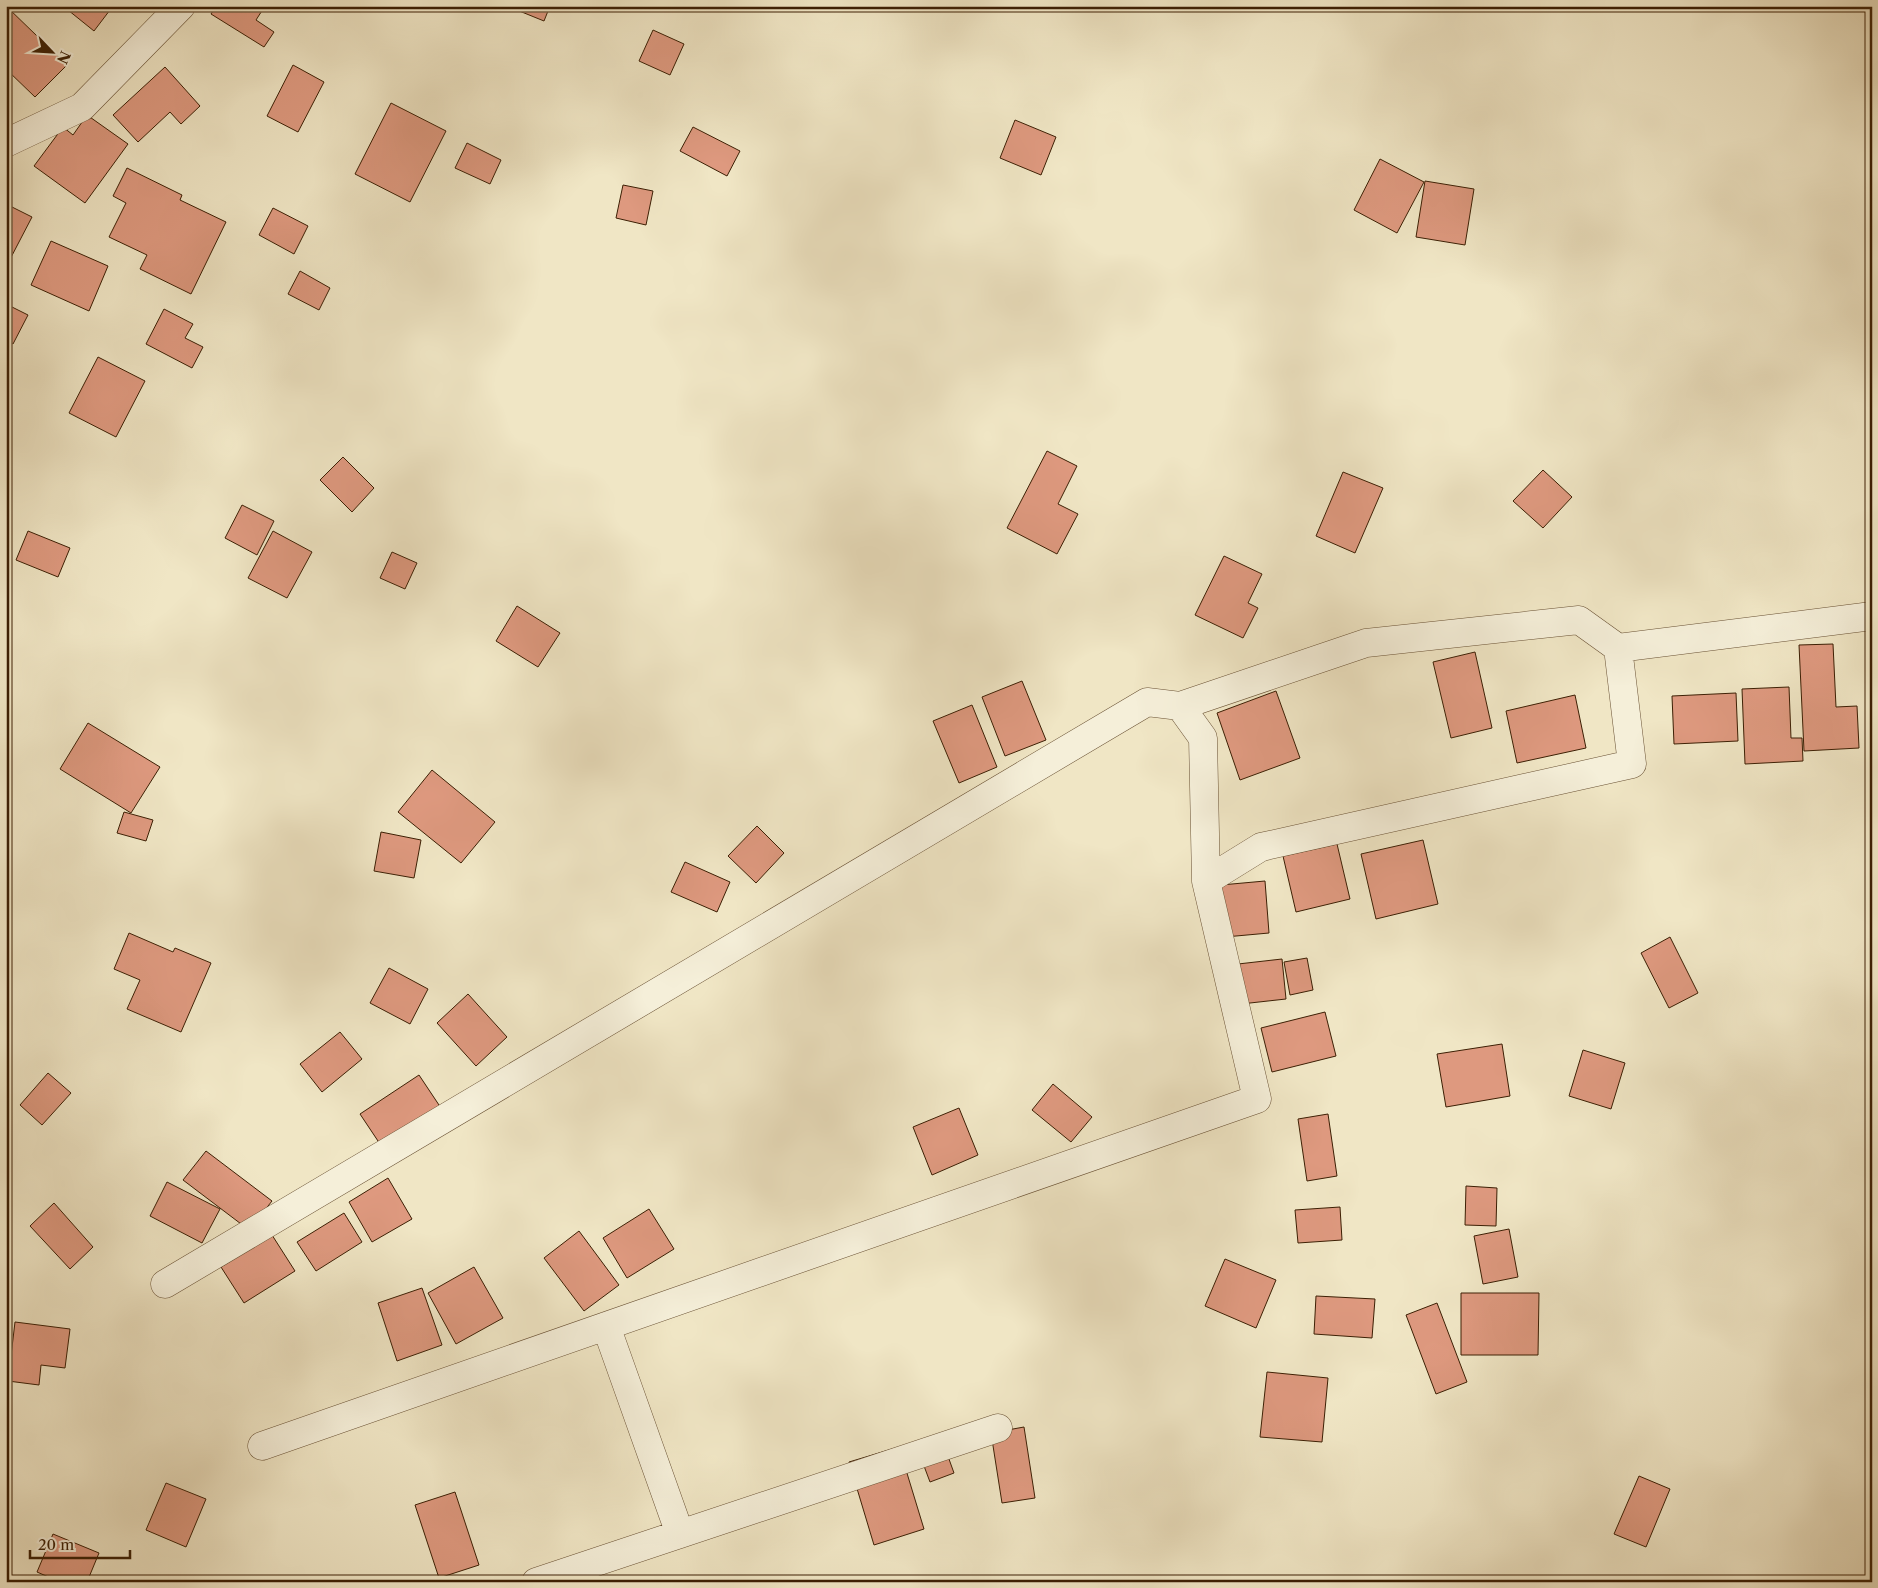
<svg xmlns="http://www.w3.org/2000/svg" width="1878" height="1588" font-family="'Libre Caslon Text',serif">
<rect width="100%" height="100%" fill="#f0e6c5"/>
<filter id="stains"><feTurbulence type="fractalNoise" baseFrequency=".004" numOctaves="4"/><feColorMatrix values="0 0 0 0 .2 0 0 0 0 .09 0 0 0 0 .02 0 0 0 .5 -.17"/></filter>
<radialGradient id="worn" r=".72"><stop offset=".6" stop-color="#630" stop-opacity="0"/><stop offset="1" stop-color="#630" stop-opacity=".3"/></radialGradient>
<path fill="#de997f" stroke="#3c1f04" d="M 6,6 L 67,65 L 35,97 L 6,69 Z
M 63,6 L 113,6 L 94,31 Z
M 216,6 L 265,6 L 256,20 L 274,32 L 264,47 L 211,14 Z
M 507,6 L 550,6 L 544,21 Z
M 653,30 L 684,44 L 670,75 L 639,61 Z
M 293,65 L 324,82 L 298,132 L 267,116 Z
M 165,67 L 200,106 L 181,124 L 170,112 L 138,142 L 113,115 Z
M 391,103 L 446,131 L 410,202 L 355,174 Z
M 87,115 L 128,144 L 85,203 L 34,166 L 63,127 L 73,135 Z
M 1015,120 L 1056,137 L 1041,175 L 1000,158 Z
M 693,127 L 740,151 L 727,176 L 680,151 Z
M 467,143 L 501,160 L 490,184 L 455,168 Z
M 1380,159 L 1424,182 L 1397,233 L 1354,210 Z
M 127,168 L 182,195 L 180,200 L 226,222 L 191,294 L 140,269 L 147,255 L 109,237 L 126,203 L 113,196 Z
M 1425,181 L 1474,189 L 1465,245 L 1416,237 Z
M 623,185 L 653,191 L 646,225 L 616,218 Z
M 6,204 L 32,217 L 6,267 Z
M 273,208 L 308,226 L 294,254 L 259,235 Z
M 51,241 L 108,266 L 89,311 L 31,285 Z
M 300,271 L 330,288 L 319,310 L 288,294 Z
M 6,304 L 28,315 L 13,344 L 6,340 Z
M 164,309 L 193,324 L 185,338 L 203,347 L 192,368 L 146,344 Z
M 98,357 L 145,381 L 116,437 L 69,413 Z
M 1047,451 L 1077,466 L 1058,504 L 1078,514 L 1057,554 L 1007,528 Z
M 343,457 L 374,488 L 352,512 L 320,480 Z
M 1543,470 L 1572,497 L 1543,528 L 1513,501 Z
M 1343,472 L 1383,488 L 1355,553 L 1316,536 Z
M 242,505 L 274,521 L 257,555 L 225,538 Z
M 28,531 L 70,548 L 58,577 L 16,560 Z
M 273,531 L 312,552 L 287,598 L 248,578 Z
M 392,552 L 417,563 L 405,589 L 380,578 Z
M 1224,556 L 1262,574 L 1248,603 L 1258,608 L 1243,638 L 1195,615 Z
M 517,606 L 560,633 L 538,667 L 496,641 Z
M 1833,644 L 1836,707 L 1857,706 L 1859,748 L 1804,751 L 1799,645 Z
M 1475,652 L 1492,728 L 1451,738 L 1433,662 Z
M 1022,681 L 1046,740 L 1005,756 L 982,697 Z
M 1789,687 L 1791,738 L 1802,738 L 1803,761 L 1745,764 L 1742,689 Z
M 1276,691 L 1300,758 L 1240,780 L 1217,713 Z
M 1736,693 L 1738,741 L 1674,744 L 1672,696 Z
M 1575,695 L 1586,748 L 1517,763 L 1506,711 Z
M 972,705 L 997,767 L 959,783 L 933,721 Z
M 88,723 L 160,767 L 131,813 L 60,769 Z
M 432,770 L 495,822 L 461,863 L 398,812 Z
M 124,812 L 153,820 L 146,841 L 117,833 Z
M 757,826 L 784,853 L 756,883 L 728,856 Z
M 381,832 L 421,840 L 414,878 L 374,871 Z
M 1423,840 L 1438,904 L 1376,919 L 1361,854 Z
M 1337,844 L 1350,899 L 1296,912 L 1283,856 Z
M 685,862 L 730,882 L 717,912 L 671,892 Z
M 1265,881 L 1269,933 L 1225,937 L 1221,885 Z
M 129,933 L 173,952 L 175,948 L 211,963 L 181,1032 L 127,1009 L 140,980 L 114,969 Z
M 1670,937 L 1698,993 L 1669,1008 L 1641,953 Z
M 1307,958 L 1313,990 L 1290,995 L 1284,962 Z
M 1282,959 L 1286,999 L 1241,1004 L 1238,964 Z
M 389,968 L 428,989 L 410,1024 L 370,1003 Z
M 468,994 L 507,1037 L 476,1066 L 437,1023 Z
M 1325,1012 L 1336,1056 L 1272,1072 L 1261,1028 Z
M 340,1032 L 362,1059 L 322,1092 L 300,1064 Z
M 1502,1044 L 1510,1096 L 1446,1107 L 1437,1054 Z
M 1583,1050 L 1625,1063 L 1611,1109 L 1569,1096 Z
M 48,1073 L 71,1093 L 42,1125 L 20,1105 Z
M 419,1075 L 443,1111 L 384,1150 L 360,1114 Z
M 1053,1084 L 1092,1117 L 1071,1142 L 1032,1110 Z
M 959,1108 L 978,1155 L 932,1175 L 913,1127 Z
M 1328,1114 L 1337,1176 L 1307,1181 L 1298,1119 Z
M 206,1151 L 272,1201 L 249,1230 L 183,1180 Z
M 388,1178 L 412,1219 L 372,1242 L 349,1202 Z
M 167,1182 L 220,1209 L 202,1243 L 150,1216 Z
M 1466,1186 L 1497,1188 L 1496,1226 L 1465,1225 Z
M 54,1203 L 93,1247 L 70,1269 L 30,1226 Z
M 1340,1207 L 1342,1240 L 1298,1243 L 1295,1210 Z
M 649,1209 L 674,1249 L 627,1278 L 603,1238 Z
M 344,1213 L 362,1242 L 316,1271 L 297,1242 Z
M 1509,1229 L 1518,1277 L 1483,1284 L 1474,1236 Z
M 579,1231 L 619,1285 L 584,1311 L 544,1258 Z
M 272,1235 L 295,1271 L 244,1303 L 221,1267 Z
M 1225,1259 L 1276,1280 L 1256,1328 L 1205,1306 Z
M 474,1267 L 503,1318 L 456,1344 L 428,1293 Z
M 422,1288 L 442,1345 L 397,1361 L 378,1303 Z
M 1461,1293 L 1539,1293 L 1538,1355 L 1461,1355 Z
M 1316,1296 L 1375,1299 L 1372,1338 L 1314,1334 Z
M 1437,1303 L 1467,1382 L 1436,1394 L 1406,1315 Z
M 15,1322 L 70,1329 L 65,1368 L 41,1365 L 39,1385 L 8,1381 Z
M 1267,1372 L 1328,1378 L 1322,1442 L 1260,1437 Z
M 1024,1427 L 1035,1498 L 1002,1503 L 991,1433 Z
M 899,1447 L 924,1529 L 874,1545 L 849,1462 Z
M 945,1448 L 954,1473 L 930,1482 L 921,1458 Z
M 1639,1476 L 1670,1489 L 1646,1547 L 1614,1534 Z
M 166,1483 L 206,1499 L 186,1547 L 146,1530 Z
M 455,1492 L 479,1565 L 439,1578 L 415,1505 Z
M 53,1534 L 99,1553 L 87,1582 L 60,1582 L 37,1572 Z"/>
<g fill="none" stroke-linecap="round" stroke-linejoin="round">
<defs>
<path id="street" d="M 6,143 L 82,107 L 181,6
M 1180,706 L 1366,643 L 1579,620 L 1618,648
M 165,1284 L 1147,702 L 1180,706 L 1203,738 L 1206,881
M 606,1326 L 680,1534
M 262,1446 L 1257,1099 L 1206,881 L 1261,847 L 1632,764 L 1618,648 L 1872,616
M 536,1582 L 998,1428"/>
</defs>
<use href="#street" stroke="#695134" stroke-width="29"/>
<use href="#street" stroke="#f5efd9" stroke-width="28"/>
</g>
<rect width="1878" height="1588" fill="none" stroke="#f0e6c5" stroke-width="25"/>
<rect x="8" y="8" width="1863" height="1573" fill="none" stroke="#3c1f04" stroke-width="2.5"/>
<rect x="12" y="12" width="1853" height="1563" fill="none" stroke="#3c1f04"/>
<g transform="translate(52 52) rotate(115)" stroke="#f5efd9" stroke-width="4" paint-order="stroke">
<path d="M0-4L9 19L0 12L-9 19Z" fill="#3c1f04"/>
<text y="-8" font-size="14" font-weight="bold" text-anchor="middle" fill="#3c1f04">N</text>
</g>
<path d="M30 1550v8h100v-8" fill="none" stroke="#3c1f04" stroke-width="2.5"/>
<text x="38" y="1550" font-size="15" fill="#3c1f04" stroke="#f5efd9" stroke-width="4" paint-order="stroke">20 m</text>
<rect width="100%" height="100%" filter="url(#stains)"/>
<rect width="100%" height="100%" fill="url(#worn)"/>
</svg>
